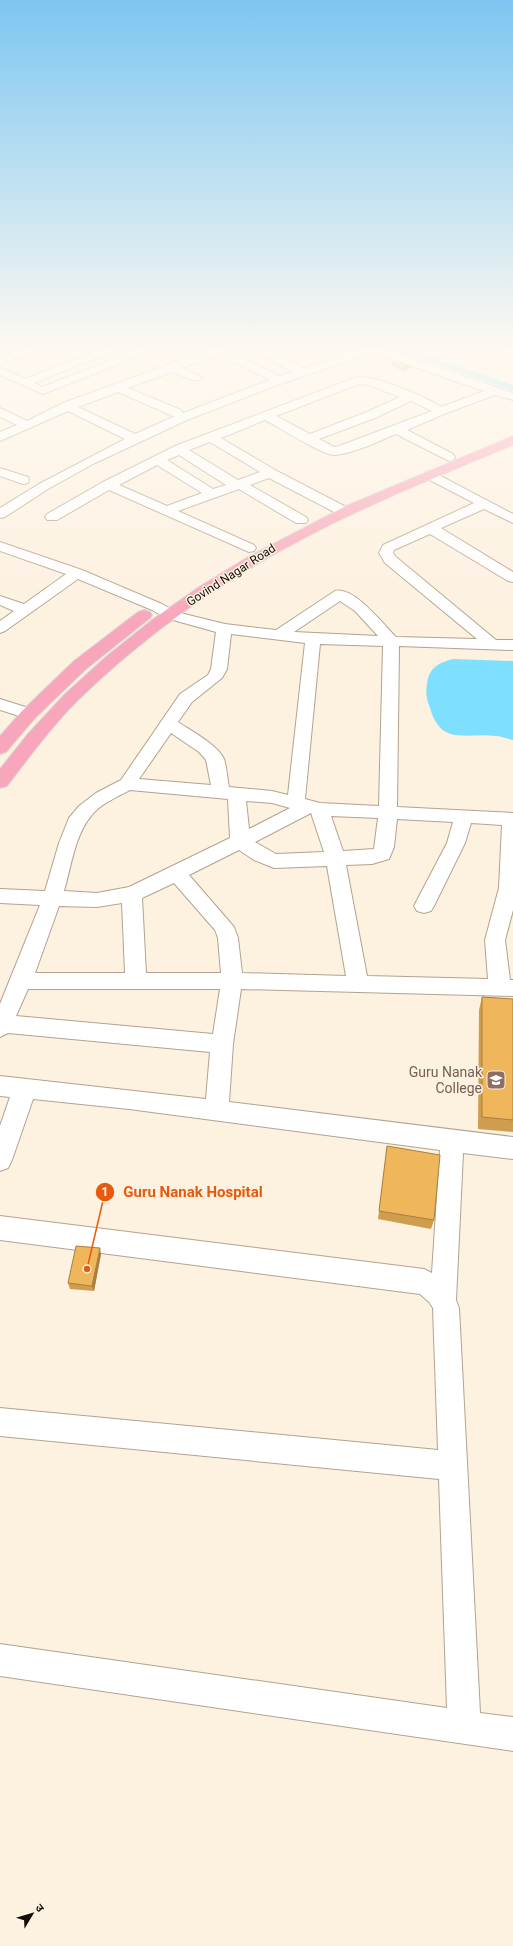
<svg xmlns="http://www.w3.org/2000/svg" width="513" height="1946" font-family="Roboto,'Noto Sans Devanagari',sans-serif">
<rect width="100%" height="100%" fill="#fdf1e0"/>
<path fill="#7ee0fe" d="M 453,659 L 513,661 L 513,740 C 507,739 501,736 495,736 C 467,732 441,747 430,708 C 427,701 425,692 427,684 C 429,668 438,663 453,659 Z"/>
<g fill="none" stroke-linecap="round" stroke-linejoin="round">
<path fill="#7ee0fe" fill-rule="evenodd" d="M 391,348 L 405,348 L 513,385 L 513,391 Z"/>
<defs>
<path id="minor" d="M 25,348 L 41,348 L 0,364 L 0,357 Z
M 104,348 L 120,348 L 34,383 L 42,387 L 143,348 L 159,348 L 43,394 L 0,375 L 0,368 L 25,379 Z
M 214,348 L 230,348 L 227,351 L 280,376 L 293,372 L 263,356 L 262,354 L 263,352 L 271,352 L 304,368 L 364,348 L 382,348 L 513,393 L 513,400 L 495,395 L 444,414 L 407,430 L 453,454 L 455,457 L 453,460 L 449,461 L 396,434 C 379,441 353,454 334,455 C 322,455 279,427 265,420 L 221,438 L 275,470 L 350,509 L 352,512 L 350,515 L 340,515 L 269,478 L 250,485 L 306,517 L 308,520 L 306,523 L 296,523 L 239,489 L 178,511 L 254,545 L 256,548 L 254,551 L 249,552 L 109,490 L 57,520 L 47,520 L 45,517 L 47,514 L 103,482 L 175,446 L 346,381 C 351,379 356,377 361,377 C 379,377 426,397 441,407 L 484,391 L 373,353 L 280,384 L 187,420 L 93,464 L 48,489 L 5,517 L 0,518 L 0,508 L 39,484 L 125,439 L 68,411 L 0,441 L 0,432 L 17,425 L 0,417 L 0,408 L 27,421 L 63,403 ZM 218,354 L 270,380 L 183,413 L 181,410 L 128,388 L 172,372 L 192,380 L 200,380 L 202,378 L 200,376 L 182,368 ZM 359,384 L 368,385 L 400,397 L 367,412 L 310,434 L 276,416 ZM 118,392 L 173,416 L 175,416 L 135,434 L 78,407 ZM 411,401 L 432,411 L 339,446 L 334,447 L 319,439 L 375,418 ZM 210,442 L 260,472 L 238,480 L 189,450 ZM 179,455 L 226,485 L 213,489 L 167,460 ZM 157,465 L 202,493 L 167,506 L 119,485 Z
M 0,468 L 28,477 L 29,480 L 28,483 L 23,484 L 0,476 Z
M 431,471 L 513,514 L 513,523 L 484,509 L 441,528 L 513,572 L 513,582 L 508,581 L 430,534 L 394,550 L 393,553 L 396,557 L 496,640 L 513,640 L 513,650 L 399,646 L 397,807 L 513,813 L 513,910 L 505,940 L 510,980 L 513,980 L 513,996 L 241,989 L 233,1044 L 229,1102 L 513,1137 L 513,1159 L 463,1153 L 456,1300 L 459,1308 L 480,1713 L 513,1717 L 513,1751 L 0,1676 L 0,1644 L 447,1708 L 439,1479 L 0,1436 L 0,1408 L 438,1450 L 433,1308 L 429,1302 L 420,1294 L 0,1240 L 0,1216 L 424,1269 L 432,1273 L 440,1150 L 129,1109 L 33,1099 L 12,1160 L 8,1168 L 0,1171 L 0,1126 L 10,1097 L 0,1096 L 0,1076 L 206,1099 L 210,1052 L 8,1033 L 0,1037 L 0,1004 L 40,905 L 0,903 L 0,889 L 45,891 L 59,843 L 69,818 L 79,806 L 96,793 L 121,780 L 180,694 L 208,675 L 211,669 L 216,632 L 166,618 L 152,610 L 78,579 L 5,631 L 0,633 L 0,621 L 14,611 L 0,605 L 0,596 L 24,604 L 66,574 L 0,551 L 0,542 L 82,570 L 162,604 L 176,612 L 225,624 L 276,630 L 335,591 C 354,586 383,624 396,637 L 477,639 L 385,563 L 379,553 L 383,545 L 474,503 L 426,478 L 425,475 L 426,472 ZM 340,601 L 355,611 L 378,636 L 294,632 ZM 231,634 L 305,643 L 288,795 L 272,791 L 229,787 C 227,778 227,768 224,759 C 218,745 191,731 178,722 L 192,702 L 222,678 L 227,669 ZM 320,644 L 383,646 L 379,806 L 320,803 L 305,799 ZM 171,733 L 199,752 L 206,760 L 211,785 L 139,779 ZM 130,790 L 228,799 L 230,838 L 129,887 L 97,893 L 64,891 C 71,867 75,835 91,816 C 100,804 117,797 130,790 ZM 246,801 L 272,803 L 290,808 L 249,829 ZM 311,813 L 324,852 L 276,854 L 255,842 ZM 331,816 L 378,818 L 374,849 L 343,851 ZM 397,819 L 453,822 L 447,843 L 414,906 L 417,911 L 424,913 L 431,911 L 434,906 L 465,843 L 471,823 L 502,825 L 499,888 L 485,940 L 488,979 L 367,976 L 346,865 L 372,864 L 389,859 L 394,847 ZM 239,850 L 254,860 L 274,868 L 327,866 L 346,976 L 242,973 L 238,938 L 234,927 L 189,875 ZM 174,883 L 215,930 L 218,938 L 221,973 L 146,973 L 142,898 ZM 122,903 L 125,973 L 35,973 L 59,906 L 97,907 ZM 28,989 L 220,989 L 213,1034 L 16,1016 Z
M 0,699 L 35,710 L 37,714 L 35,718 L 29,719 L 0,710 Z"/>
<path id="major" d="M 513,436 L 513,445 C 444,474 375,501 308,536 C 224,579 146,634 78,700 C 52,726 29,757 7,786 L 0,788 L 0,769 L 27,735 L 65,694 L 107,656 L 152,620 L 199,587 L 248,557 L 346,506 Z
M 144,610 L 150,612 L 152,615 L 150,618 L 86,669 L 35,718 L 6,752 L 0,754 L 0,736 L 23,710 L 74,661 L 138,612 Z"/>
</defs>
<use href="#minor" stroke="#b1a38f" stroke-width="2"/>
<use href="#major" stroke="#d9d8d7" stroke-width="2"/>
<use href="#minor" fill="#fff" fill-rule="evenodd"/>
<use href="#major" fill="#f8a6bb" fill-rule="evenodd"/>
</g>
<path fill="#ce9d4e" d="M 392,363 L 409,369 L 402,371 L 392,366 Z
M 482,997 L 513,999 L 513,1132 L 478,1129 L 479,1010 Z
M 387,1146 L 434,1220 L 431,1229 L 378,1219 L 386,1156 Z
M 101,1254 L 94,1291 L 70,1289 L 68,1283 Z"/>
<path fill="#a87f40" d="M 409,366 L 409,369 L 402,371 L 403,368 Z
M 100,1248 L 101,1254 L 94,1291 L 92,1286 Z"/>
<path fill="#f0b65b" stroke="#a87f40" d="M 398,361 L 409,366 L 403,368 L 392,363 Z
M 482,997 L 513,999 L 513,1120 L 482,1117 Z
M 387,1146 L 440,1155 L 434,1220 L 379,1211 Z
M 76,1246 L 100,1248 L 92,1286 L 68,1283 Z"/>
<linearGradient id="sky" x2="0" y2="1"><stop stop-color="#7dc6f1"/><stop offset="0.56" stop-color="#fef9f1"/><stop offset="1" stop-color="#fef9f1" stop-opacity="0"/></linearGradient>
<rect width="513" height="621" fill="url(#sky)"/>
<defs>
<symbol id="university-square" viewBox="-11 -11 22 22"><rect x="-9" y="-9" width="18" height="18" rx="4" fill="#8d6e63" stroke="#fdf1e0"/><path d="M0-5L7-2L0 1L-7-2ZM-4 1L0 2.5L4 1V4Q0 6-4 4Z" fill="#fff"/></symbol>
</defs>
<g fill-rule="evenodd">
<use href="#university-square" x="485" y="1069" width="22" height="22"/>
</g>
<g text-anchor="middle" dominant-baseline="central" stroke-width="3" stroke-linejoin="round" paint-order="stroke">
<g font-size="12" fill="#110c06" stroke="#fdf1e0">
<text transform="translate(231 575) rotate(-33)">Govind Nagar Road</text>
</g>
<g font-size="14" fill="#785e54" stroke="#fdf1e0" text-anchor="end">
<text x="482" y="1072">Guru Nanak<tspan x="482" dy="16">College</tspan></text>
</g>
</g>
<path fill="none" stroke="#e8590c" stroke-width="1.5" d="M87 1269L105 1192"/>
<g fill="#e8590c" stroke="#fdf1e0" stroke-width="1.5">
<circle cx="87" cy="1269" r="4"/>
<circle cx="105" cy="1192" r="10"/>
</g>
<g font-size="12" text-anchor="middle" font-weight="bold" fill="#fff">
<text x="105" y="1196">1</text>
</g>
<g font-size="15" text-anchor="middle" font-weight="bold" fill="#e8590c" stroke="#fdf1e0" stroke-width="3" stroke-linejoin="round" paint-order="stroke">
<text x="193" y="1197">Guru Nanak Hospital</text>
</g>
<g transform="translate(32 1914) rotate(52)" stroke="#fdf1e0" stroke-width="3" paint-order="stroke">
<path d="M0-3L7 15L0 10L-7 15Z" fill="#110c06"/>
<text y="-6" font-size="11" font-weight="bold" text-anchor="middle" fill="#110c06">उ</text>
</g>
</svg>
